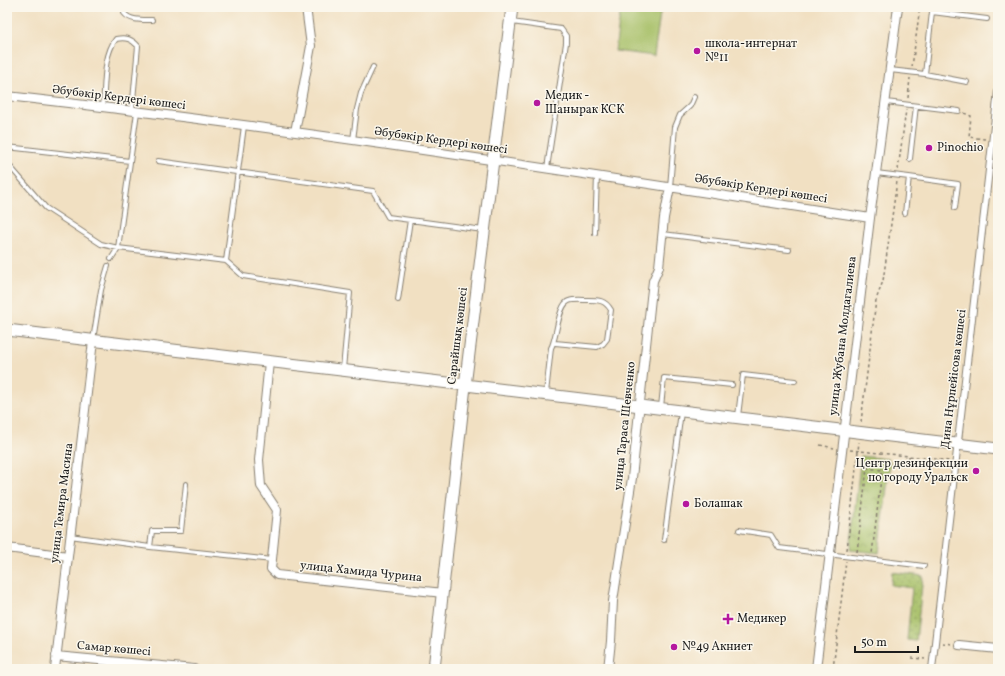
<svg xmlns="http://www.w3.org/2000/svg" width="1005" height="676" font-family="Vollkorn,serif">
<defs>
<pattern id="grass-dots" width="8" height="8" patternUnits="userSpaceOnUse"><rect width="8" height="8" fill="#a4be64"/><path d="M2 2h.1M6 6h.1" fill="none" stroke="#859a52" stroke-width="1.8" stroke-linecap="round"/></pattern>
<pattern id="park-crowns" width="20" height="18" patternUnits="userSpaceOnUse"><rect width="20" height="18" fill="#a4be64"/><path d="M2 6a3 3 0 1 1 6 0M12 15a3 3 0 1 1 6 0" fill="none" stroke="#859a52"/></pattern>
</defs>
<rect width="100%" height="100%" fill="#fbf7ec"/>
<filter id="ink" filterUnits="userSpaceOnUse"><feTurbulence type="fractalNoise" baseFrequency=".025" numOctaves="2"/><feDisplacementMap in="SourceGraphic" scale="8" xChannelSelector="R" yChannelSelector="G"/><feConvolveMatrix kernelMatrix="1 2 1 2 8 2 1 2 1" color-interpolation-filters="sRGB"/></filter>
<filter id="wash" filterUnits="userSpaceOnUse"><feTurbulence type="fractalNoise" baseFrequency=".012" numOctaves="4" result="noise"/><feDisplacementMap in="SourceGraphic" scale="16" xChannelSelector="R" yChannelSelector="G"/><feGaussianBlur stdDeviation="0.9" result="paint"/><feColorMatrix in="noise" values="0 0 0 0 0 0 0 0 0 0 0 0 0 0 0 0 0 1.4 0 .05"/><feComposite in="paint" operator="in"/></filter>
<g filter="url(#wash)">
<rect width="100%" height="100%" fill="#f1e0c2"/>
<path fill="url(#grass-dots)" stroke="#606d40" d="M 892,572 L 923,576 L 916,641 L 907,640 L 912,588 L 891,585 Z"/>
<path fill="url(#park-crowns)" stroke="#606d40" d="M 861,456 L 888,459 L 890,462 L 879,553 L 850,550 Z"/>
<path fill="#a4be64" stroke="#606d40" d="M 621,7 L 661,7 L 654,56 L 615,51 Z"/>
</g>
<g filter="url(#ink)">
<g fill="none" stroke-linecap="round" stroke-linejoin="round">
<defs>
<path id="service" d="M 125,7 L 124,13 C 130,21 143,20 152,20
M 512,22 L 561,29 L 566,36 L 566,43 L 547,168
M 890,70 L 925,74 L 932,12 L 987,19
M 925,74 L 967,82
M 886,102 L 959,111
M 103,107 C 105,86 103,55 116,39 C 126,37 132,39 138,46 L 132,111
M 353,140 L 357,109 L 361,93 L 373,67
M 7,147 L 130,161
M 910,159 L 916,106
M 158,161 L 373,191 L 388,217 L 483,230
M 7,163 L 46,208 L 101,244 L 118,248 L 226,261 L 243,276 L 350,293 L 343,369
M 876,173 L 909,177 L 905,213
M 909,177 L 958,184 L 955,208
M 670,187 L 675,127 L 680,115 L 690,106 L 694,97
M 595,233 L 597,176
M 663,234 L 789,250
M 111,259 L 118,248 L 137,112
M 226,261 L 244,126
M 398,300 L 410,220
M 93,340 L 101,290 L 108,266
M 546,393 L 551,348 C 557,338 558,304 569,301 C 574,299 582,300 588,300 C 599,300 605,300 611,310 L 607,339 L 603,344 L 597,347 L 555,343
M 661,407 L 664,378 L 732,385
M 738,416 L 743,375 L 795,381
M 739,530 L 771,535 L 779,548 L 924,566
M 70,536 L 150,547 L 152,531 L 181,531 L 186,484
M 664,540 L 681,412
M 150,547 L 272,560"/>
<path id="pedestrian" d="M 932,669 L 998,91"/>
<path id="minor" d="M 7,96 C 296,128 583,174 870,218
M 295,132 L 311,46 L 306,7
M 269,362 L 259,460 L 261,486 L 277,510 L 271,569 L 277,575 L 443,593
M 7,548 L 68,556
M 959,645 L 998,649
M 56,656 L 194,669
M 55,669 L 93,341
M 608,669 L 611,641 L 613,601 L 632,478 L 651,298 L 653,281 L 659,267 L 664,218 L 670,187
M 816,669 L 870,218 L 898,7"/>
<path id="tertiary" d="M 7,330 L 998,449
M 434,669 L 465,386 L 512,7"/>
</defs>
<use href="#service" stroke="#867e6f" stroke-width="6"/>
<use href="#pedestrian" stroke="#867e6f" stroke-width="8"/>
<use href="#minor" stroke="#867e6f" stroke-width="10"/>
<use href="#tertiary" stroke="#867e6f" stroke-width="13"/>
<path stroke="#867e6f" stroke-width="1.5" stroke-dasharray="3 3" stroke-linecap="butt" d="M 912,67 L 920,7
M 908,98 L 910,78
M 964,113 L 971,116 L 969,137 L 985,139
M 898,170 L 906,110
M 861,422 L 876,300 L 883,281 L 897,181
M 820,445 L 834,448
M 850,450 L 928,458 L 949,461
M 909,464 L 909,456
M 867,468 L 869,462 L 875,460 L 880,463 L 882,469
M 847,550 L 859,442
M 857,552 L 867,468 L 882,470 L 872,554
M 942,643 L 952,644
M 911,658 L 925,659
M 833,669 L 846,561"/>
<use href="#service" stroke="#fff" stroke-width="4"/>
<use href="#pedestrian" stroke="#fff" stroke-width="6"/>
<use href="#minor" stroke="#fff" stroke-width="8"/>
<use href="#tertiary" stroke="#fff" stroke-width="11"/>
</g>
</g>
<g fill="#b5179e" stroke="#fbf7ec" stroke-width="1.5">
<circle cx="697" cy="51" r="4"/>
<circle cx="537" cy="103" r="4"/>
<circle cx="929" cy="148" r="4"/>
<circle cx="976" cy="471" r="4"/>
<circle cx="686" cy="504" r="4"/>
<path d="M726 613h4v4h4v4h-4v4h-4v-4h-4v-4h4z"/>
<circle cx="674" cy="647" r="4"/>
</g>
<g text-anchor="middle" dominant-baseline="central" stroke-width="3" stroke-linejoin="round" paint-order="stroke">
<g font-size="12" fill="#1c1c1c" stroke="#fbf7ec" text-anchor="start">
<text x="705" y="44">школа-интернат<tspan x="705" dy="14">№11</tspan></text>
<text x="545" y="96">Медик -<tspan x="545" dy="14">Шанырак КСК</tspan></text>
<text x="937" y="148">Pinochio</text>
<text x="968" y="464" text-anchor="end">Центр дезинфекции<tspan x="968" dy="14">по городу Уральск</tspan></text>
<text x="694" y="504">Болашак</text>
<text x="737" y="619">Медикер</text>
<text x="682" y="647">№49 Акниет</text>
</g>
<g font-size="12" fill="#1c1c1c" stroke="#fbf7ec">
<text transform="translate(119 98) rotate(7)">Әбубәкір Кердері көшесі</text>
<text transform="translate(441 141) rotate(8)">Әбубәкір Кердері көшесі</text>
<text transform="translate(761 189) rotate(9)">Әбубәкір Кердері көшесі</text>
<text transform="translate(458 336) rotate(-83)">Сарайшық көшесі</text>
<text transform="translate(843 336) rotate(-83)">улица Жубана Молдагалиева</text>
<text transform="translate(954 379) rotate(-83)">Дина Нұрпейісова көшесі</text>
<text transform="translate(625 426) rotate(-84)">улица Тараса Шевченко</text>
<text transform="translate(62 503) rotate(-83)">улица Темира Масина</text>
<text transform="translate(361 572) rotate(6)">улица Хамида Чурина</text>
<text transform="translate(114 649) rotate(5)">Самар көшесі</text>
</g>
</g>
<rect width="1005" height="676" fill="none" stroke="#fbf7ec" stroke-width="24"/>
<path d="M855 646v6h63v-6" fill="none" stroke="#1c1c1c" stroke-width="2"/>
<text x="861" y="646" font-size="12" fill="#1c1c1c" stroke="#fbf7ec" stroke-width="3" paint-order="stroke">50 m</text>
</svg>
